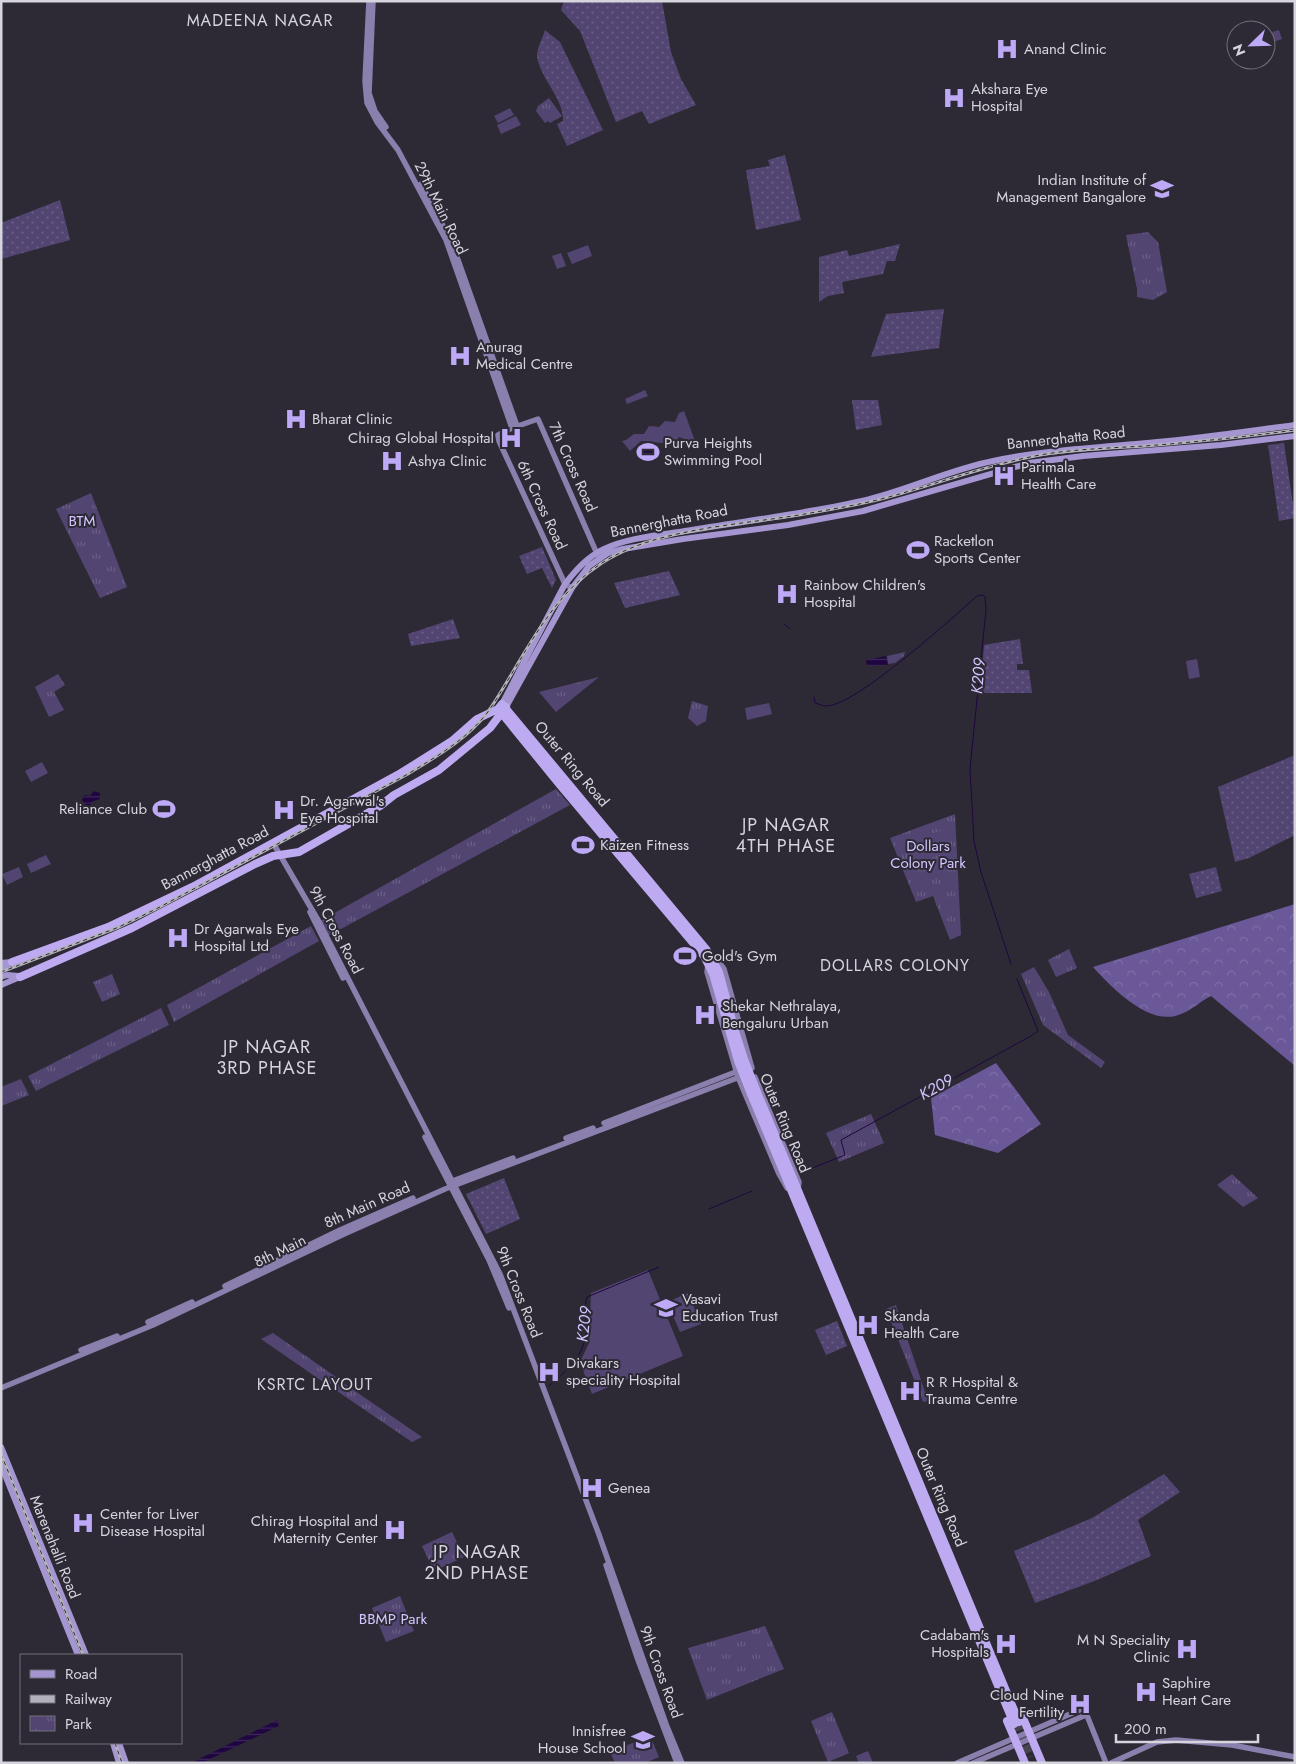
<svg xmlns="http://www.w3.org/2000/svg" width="1296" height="1764" font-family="Jost,sans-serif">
<defs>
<pattern id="grass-dots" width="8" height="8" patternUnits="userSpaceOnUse" patternTransform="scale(1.25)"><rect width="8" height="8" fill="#524572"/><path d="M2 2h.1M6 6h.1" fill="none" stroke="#6a5f86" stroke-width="1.8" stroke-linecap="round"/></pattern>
<pattern id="forest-crowns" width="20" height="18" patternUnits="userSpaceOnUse" patternTransform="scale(1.25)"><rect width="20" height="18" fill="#6b5898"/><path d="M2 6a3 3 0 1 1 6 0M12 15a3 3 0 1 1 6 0" fill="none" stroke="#7f6fa6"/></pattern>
<pattern id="park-tufts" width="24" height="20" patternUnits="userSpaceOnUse" patternTransform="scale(1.25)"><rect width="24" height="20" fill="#524572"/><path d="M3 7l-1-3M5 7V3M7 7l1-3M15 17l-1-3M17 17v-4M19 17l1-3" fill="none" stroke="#6a5f86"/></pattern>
<pattern id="water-rules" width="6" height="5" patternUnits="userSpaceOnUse" patternTransform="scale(1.25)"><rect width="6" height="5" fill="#1f0640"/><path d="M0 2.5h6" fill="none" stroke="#3f295b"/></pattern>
</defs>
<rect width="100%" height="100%" fill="#2d2a36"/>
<path fill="url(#grass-dots)" d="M 564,1 L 662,1 L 671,52 L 681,79 L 696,105 L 649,124 L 642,111 L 616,122 L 580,31 L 561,10 Z
M 545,30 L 560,42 L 603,130 L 567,146 L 557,124 L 563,121 C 564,98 540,79 537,56 C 537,48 543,37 545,30 Z
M 785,155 L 801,220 L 756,230 L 746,170 L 770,166 L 768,160 Z
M 60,200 L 70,240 L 1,259 L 1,223 Z
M 900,244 L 895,261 L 887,261 L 883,274 L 842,282 L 844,293 L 828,296 L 819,302 L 819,257 L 847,250 L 849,256 Z
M 944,309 L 939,348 L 871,357 L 886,314 Z
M 852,400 L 878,400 L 882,425 L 856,430 Z
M 1284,443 L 1295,518 L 1279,521 L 1268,445 Z
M 542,547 L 556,580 L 552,588 L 542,568 L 527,574 L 519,556 Z
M 669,571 L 680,595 L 625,608 L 614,583 Z
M 453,619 L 460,638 L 411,646 L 408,634 Z
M 1020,639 L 1023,664 L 1017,664 L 1017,670 L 1029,670 L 1032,693 L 981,693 L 984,645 Z
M 1295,755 L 1295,835 L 1249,858 L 1235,862 L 1218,787 Z
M 1216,867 L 1222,891 L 1196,898 L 1189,874 Z
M 504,1178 L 520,1219 L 486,1234 L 466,1194 Z
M 837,1321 L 847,1346 L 826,1355 L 815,1330 Z
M 1164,1474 L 1180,1492 L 1138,1520 L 1151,1556 L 1097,1580 L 1035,1603 L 1014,1551 L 1092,1518 Z"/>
<path fill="url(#forest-crowns)" d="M 1295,904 L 1295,1066 L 1211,996 C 1201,1001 1192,1010 1181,1014 C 1150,1028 1111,987 1093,967 Z
M 996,1063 L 1041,1124 L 998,1153 L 935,1135 L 931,1098 Z"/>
<path fill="url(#park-tufts)" d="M 549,98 L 562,116 L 550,123 L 548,121 L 545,123 L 536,111 L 538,106 Z
M 1148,232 L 1158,242 L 1167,292 L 1153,300 L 1137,297 L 1137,289 L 1126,235 Z
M 91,493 L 127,587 L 100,598 L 56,509 Z
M 905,652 L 904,656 L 895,663 L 888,664 L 887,656 Z
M 58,674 L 65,685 L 54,692 L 64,710 L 49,717 L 35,687 Z
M 599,677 L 556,712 L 539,692 Z
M 692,701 L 708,706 L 706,721 L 697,726 L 688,718 Z
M 556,789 L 570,805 L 328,936 L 320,921 Z
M 955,814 L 961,935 L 950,940 L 933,896 L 916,902 L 890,838 Z
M 46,855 L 51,864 L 31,873 L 27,864 Z
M 311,926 L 319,941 L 174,1022 L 167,1005 Z
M 1069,949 L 1077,968 L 1056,977 L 1048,960 Z
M 1034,967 L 1049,992 L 1068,1035 L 1105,1062 L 1101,1068 L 1043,1025 L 1021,974 Z
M 112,974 L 120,994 L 102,1002 L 93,982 Z
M 161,1008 L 169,1025 L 36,1091 L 28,1076 Z
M 21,1079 L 29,1095 L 1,1106 L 1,1087 Z
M 871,1114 L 884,1143 L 839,1162 L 826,1133 Z
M 1232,1174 L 1258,1198 L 1243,1207 L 1217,1185 Z
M 896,1305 L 928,1401 L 923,1402 L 886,1309 Z
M 273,1333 L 336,1377 L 329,1386 L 261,1339 Z
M 339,1380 L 422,1437 L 412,1442 L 334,1389 Z
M 452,1532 L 464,1557 L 434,1571 L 422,1546 Z
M 400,1596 L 414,1631 L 386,1642 L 372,1608 Z
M 765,1626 L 784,1669 L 707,1700 L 688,1648 Z
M 832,1712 L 849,1753 L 828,1762 L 811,1721 Z
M 650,1736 L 659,1757 L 645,1763 L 615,1763 L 610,1752 Z
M 868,1751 L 873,1763 L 859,1763 L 856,1756 Z"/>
<path fill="#524572" d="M 1279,30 L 1282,39 L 1268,44 L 1266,34 Z
M 510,108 L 514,115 L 498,123 L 494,116 Z
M 516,116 L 521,125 L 501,134 L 497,125 Z
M 588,245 L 592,256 L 572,264 L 567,253 Z
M 561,253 L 566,266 L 557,269 L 552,256 Z
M 645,390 L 648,396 L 627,404 L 625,399 Z
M 684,411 L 695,441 L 690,441 L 679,437 L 674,444 L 641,441 L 630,451 L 622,441 L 626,440 L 634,434 L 644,434 L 649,426 L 659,427 L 665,421 L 675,422 L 679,413 Z
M 1197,659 L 1200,677 L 1189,679 L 1186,661 Z
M 769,703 L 772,714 L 747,720 L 745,708 Z
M 42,762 L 48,773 L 31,782 L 25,771 Z
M 940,831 L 948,852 L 911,864 L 904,843 Z
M 19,867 L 23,877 L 7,885 L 2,874 Z
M 648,1270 L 683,1356 L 592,1394 L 580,1362 L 589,1343 L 591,1293 Z
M 688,1293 L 701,1324 L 680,1332 L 667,1302 Z"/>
<path fill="url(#water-rules)" d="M 645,445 L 656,450 L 658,453 L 656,457 L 637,453 L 640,447 Z
M 886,656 L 888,665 L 867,666 L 866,660 Z
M 94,791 L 100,793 L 100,799 L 91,802 L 91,806 L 86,805 L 82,800 L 84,795 L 90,796 Z
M 277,1720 L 279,1726 L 202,1763 L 191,1763 Z"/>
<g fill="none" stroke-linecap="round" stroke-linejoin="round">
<path stroke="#1f0640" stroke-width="1" d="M 784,624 L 790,629
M 814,697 L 815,703 C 819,704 823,706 826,706 C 856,706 952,618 977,596 L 983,595 L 985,597 L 986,610 L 970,769 L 974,841 L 981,872 L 1011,964
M 800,1173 L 845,1155 L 841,1140 L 1031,1036 L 1038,1031 L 1017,979
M 709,1209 L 752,1191
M 549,1386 C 568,1369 585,1357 586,1329 C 586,1319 584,1307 587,1297 L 659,1267"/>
<path stroke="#46444f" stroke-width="8" stroke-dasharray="8 4" stroke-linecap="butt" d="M 1019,1722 L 1034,1755
M 1014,1724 L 1028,1758"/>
<path stroke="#8b7fad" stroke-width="5.5" d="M 369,1 L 365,81 L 367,103 L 377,122 L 398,150 L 446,240 L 512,428
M 373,1 L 369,93 L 375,111 L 386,127
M 421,184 L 452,243 L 517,426
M 572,588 L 565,584 L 499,441 L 498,435 L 512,428 L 538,419 L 598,556
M 273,843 L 318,920 L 500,1274 L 598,1532 L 666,1724 L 682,1763
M 310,912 L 343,978
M 714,962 L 721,965 L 724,969 L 752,1068
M 708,964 L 707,972 L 738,1077 L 779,1174 L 787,1188
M 755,1077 L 799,1182 L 798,1189
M 604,1123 L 751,1066
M 425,1137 L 489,1260 L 509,1308
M 566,1138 L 593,1128
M 450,1182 L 513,1158
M 225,1286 L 340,1230 L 413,1198
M 148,1322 L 192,1302
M 81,1350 L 117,1336
M 1,1388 L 153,1325 L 342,1235 L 445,1189 L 745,1075
M 606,1565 L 638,1660 L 677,1763
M 957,1763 L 1084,1708 L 1106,1763
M 973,1763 L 1086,1715
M 1111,1763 L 1157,1742 L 1176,1740 L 1232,1745 L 1295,1757"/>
<path stroke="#a596d1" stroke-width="6" d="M 502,704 L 565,584 C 576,570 587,557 604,549 C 627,538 660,535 685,531 C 744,521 804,514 862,501 C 906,491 948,470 993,461 C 1040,451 1088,448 1136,444 C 1189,440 1242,432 1295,425
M 506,707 L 572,588 L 589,566 L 608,553 L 623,549 L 683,539 L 788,525 L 863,511 L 1029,463 L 1083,456 L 1221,445 L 1295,436
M 1,963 L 12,962
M 1,969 L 12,962
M 1,977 L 7,975 L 19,976
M 1,985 L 20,977
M 1,1447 L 86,1655
M 1,1465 L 78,1655
M 113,1743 L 119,1763
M 119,1743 L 126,1763"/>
<path stroke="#bdaaf1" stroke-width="8" d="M 499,710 L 560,785 L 704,956 L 713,974 L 730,1033
M 12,962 L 108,927 L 196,885 L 401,773 L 452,741 L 477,719 L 498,709 L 502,704 L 706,949 L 719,972 L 735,1031
M 20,977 L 132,928 L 255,864 L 273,856 L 299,852 L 380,806 L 394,795 L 439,770 L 490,728 L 506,707
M 757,1092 L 1019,1722
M 751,1094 L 1014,1724
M 1021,1713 L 1042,1763
M 1007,1721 L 1025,1763"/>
<defs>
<path id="rail" d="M 1,972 L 119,927 L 158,908 L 408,774 C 437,756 466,740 487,713 C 496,701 503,688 511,675 C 536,633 560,590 602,563 C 659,526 749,525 816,512 C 839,508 862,504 885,498 C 937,484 986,465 1040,455 C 1074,449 1110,448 1145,446 C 1195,442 1245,437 1295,430
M 1,1454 L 83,1655
M 115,1743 L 122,1763"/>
</defs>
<use href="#rail" stroke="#b3b1ba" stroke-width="3"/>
<use href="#rail" stroke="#2d2a36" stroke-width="1" stroke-dasharray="4" stroke-linecap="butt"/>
<path stroke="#bdaaf1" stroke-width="8" d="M 735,1031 L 744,1059 L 757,1092
M 730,1033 L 738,1061 L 751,1094"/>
</g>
<defs>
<symbol id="hospital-bare" viewBox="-9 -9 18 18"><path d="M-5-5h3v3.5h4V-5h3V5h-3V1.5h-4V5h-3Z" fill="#bda9f5" stroke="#2d2a36" stroke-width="2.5" paint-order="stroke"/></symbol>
<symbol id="university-bare" viewBox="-9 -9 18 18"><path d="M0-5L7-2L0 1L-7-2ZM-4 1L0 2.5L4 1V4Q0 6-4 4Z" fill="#bda9f5" stroke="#2d2a36" stroke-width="2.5" paint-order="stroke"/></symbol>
<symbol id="stadium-bare" viewBox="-9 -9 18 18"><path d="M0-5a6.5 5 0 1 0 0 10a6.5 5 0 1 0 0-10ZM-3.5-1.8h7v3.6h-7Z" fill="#bda9f5" stroke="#2d2a36" stroke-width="2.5" paint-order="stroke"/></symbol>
<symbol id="school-bare" viewBox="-9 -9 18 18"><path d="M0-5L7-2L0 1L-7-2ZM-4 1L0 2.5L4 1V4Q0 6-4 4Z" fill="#bda9f5" stroke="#2d2a36" stroke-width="2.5" paint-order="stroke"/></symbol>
</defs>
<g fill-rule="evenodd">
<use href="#hospital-bare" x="991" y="33" width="32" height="32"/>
<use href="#hospital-bare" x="938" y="82" width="32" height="32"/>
<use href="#university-bare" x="1146" y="173" width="32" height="32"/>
<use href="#hospital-bare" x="444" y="340" width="32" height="32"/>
<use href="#hospital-bare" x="280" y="403" width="32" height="32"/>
<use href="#hospital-bare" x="495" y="422" width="32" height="32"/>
<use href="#stadium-bare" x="632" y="436" width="32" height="32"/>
<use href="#hospital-bare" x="376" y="445" width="32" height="32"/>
<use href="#hospital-bare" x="988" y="460" width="32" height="32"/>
<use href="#stadium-bare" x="902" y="534" width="32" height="32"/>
<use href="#hospital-bare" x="771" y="578" width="32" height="32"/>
<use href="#stadium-bare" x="148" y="793" width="32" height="32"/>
<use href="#hospital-bare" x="268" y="794" width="32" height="32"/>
<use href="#stadium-bare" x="567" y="829" width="32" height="32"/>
<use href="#hospital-bare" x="162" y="922" width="32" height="32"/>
<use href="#stadium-bare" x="669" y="940" width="32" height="32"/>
<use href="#hospital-bare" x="689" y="999" width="32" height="32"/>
<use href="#university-bare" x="650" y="1292" width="32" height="32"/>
<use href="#hospital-bare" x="852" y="1309" width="32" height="32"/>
<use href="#hospital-bare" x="533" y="1356" width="32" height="32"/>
<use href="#hospital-bare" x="894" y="1375" width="32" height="32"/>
<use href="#hospital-bare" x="576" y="1472" width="32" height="32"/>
<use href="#hospital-bare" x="67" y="1507" width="32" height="32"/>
<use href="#hospital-bare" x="379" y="1514" width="32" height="32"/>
<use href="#hospital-bare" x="990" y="1628" width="32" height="32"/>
<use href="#hospital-bare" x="1171" y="1633" width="32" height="32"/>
<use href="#hospital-bare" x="1130" y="1676" width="32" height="32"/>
<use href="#hospital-bare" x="1064" y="1688" width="32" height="32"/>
<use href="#school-bare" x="627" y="1724" width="32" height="32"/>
</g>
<g text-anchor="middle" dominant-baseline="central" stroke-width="4" stroke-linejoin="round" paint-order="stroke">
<g font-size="15" fill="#d6d4dc" stroke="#2d2a36" text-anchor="start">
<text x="1024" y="49">Anand Clinic</text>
<text x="971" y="89">Akshara Eye<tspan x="971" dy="17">Hospital</tspan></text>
<text x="1146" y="180" text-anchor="end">Indian Institute of<tspan x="1146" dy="17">Management Bangalore</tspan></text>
<text x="476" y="347">Anurag<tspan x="476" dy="17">Medical Centre</tspan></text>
<text x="312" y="419">Bharat Clinic</text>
<text x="494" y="438" text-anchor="end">Chirag Global Hospital</text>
<text x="664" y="443">Purva Heights<tspan x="664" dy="17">Swimming Pool</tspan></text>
<text x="408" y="461">Ashya Clinic</text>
<text x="1021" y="467">Parimala<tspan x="1021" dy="17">Health Care</tspan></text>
<text x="934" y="541">Racketlon<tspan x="934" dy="17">Sports Center</tspan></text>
<text x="804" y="585">Rainbow Children's<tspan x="804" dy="17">Hospital</tspan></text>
<text x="300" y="801">Dr. Agarwal's<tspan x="300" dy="17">Eye Hospital</tspan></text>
<text x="147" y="809" text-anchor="end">Reliance Club</text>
<text x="600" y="845">Kaizen Fitness</text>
<text x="194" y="929">Dr Agarwals Eye<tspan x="194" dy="17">Hospital Ltd</tspan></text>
<text x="702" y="956">Gold's Gym</text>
<text x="722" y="1006">Shekar Nethralaya,<tspan x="722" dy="17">Bengaluru Urban</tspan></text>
<text x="682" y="1299">Vasavi<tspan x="682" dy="17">Education Trust</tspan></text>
<text x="884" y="1316">Skanda<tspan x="884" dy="17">Health Care</tspan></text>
<text x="566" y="1363">Divakars<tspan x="566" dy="17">speciality Hospital</tspan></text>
<text x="926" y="1382">R R Hospital &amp;<tspan x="926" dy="17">Trauma Centre</tspan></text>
<text x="608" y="1488">Genea</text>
<text x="100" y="1514">Center for Liver<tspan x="100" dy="17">Disease Hospital</tspan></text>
<text x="378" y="1521" text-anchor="end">Chirag Hospital and<tspan x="378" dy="17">Maternity Center</tspan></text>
<text x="989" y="1635" text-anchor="end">Cadabam's<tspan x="989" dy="17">Hospitals</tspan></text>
<text x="1170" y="1640" text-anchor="end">M N Speciality<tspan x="1170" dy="17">Clinic</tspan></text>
<text x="1162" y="1683">Saphire<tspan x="1162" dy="17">Heart Care</tspan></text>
<text x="1064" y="1695" text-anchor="end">Cloud Nine<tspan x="1064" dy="17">Fertility</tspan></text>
<text x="626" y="1731" text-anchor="end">Innisfree<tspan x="626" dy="17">House School</tspan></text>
</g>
<g font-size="15" fill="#d6d4dc" stroke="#2d2a36">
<text transform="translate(441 208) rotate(64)">29th Main Road</text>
<text transform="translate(1066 438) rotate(-6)">Bannerghatta Road</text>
<text transform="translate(573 467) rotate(66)">7th Cross Road</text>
<text transform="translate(542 505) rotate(65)">6th Cross Road</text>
<text transform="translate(669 521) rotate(-11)">Bannerghatta Road</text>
<text transform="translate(572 764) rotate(50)">Outer Ring Road</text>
<text transform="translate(215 858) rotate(-28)">Bannerghatta Road</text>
<text transform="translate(336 930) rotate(62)">9th Cross Road</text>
<text transform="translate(785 1123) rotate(67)">Outer Ring Road</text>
<text transform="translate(367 1205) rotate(-24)">8th Main Road</text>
<text transform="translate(280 1251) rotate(-26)">8th Main</text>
<text transform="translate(519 1292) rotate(68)">9th Cross Road</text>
<text transform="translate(941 1497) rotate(67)">Outer Ring Road</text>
<text transform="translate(55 1547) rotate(68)">Marenahalli Road</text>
<text transform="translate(661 1672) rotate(70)">9th Cross Road</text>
</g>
<g font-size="15" fill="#d4c6fe" stroke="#2d2a36">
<text x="82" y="521">BTM</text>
<text x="928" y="846">Dollars<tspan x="928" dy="17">Colony Park</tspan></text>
<text x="393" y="1619">BBMP Park</text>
</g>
<g font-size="16" letter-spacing="1" fill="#d6d4dc" stroke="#2d2a36">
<text x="260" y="20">MADEENA NAGAR</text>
<text x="895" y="965">DOLLARS COLONY</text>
<text x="315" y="1384">KSRTC LAYOUT</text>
</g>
<g font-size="16" font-style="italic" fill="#d2c4fd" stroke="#2d2a36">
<text transform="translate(978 676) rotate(-85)">K209</text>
<text transform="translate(936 1087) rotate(-29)">K209</text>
<text transform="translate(584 1324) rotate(-84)">K209</text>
</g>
<g font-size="18" letter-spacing="1" fill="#d6d4dc" stroke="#2d2a36">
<text x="786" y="825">JP NAGAR<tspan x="786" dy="21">4TH PHASE</tspan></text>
<text x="267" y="1047">JP NAGAR<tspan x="267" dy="21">3RD PHASE</tspan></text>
<text x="477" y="1552">JP NAGAR<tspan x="477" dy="21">2ND PHASE</tspan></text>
</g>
</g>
<rect width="1296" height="1764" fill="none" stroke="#d6d4dc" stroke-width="5"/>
<rect x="20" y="1654" width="162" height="90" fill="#2d2a36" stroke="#716e78"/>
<rect x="30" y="1670" width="25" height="8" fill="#a596d1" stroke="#716e78"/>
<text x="65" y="1679" font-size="15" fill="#d6d4dc">Road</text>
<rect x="30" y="1695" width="25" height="8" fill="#b3b1ba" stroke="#716e78"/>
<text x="65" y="1704" font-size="15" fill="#d6d4dc">Railway</text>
<rect x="30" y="1716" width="25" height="15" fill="url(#park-tufts)" stroke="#716e78"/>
<text x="65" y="1729" font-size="15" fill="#d6d4dc">Park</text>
<g transform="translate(1251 45) rotate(247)"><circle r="24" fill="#2d2a36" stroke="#716e78"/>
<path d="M0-4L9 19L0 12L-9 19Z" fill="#bda9f5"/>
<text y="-8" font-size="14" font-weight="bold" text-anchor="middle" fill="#d6d4dc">N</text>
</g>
<path d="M1116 1734v8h142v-8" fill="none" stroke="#d6d4dc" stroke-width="2.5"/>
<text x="1124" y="1734" font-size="15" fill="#d6d4dc" stroke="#2d2a36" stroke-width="4" paint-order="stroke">200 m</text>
</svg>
